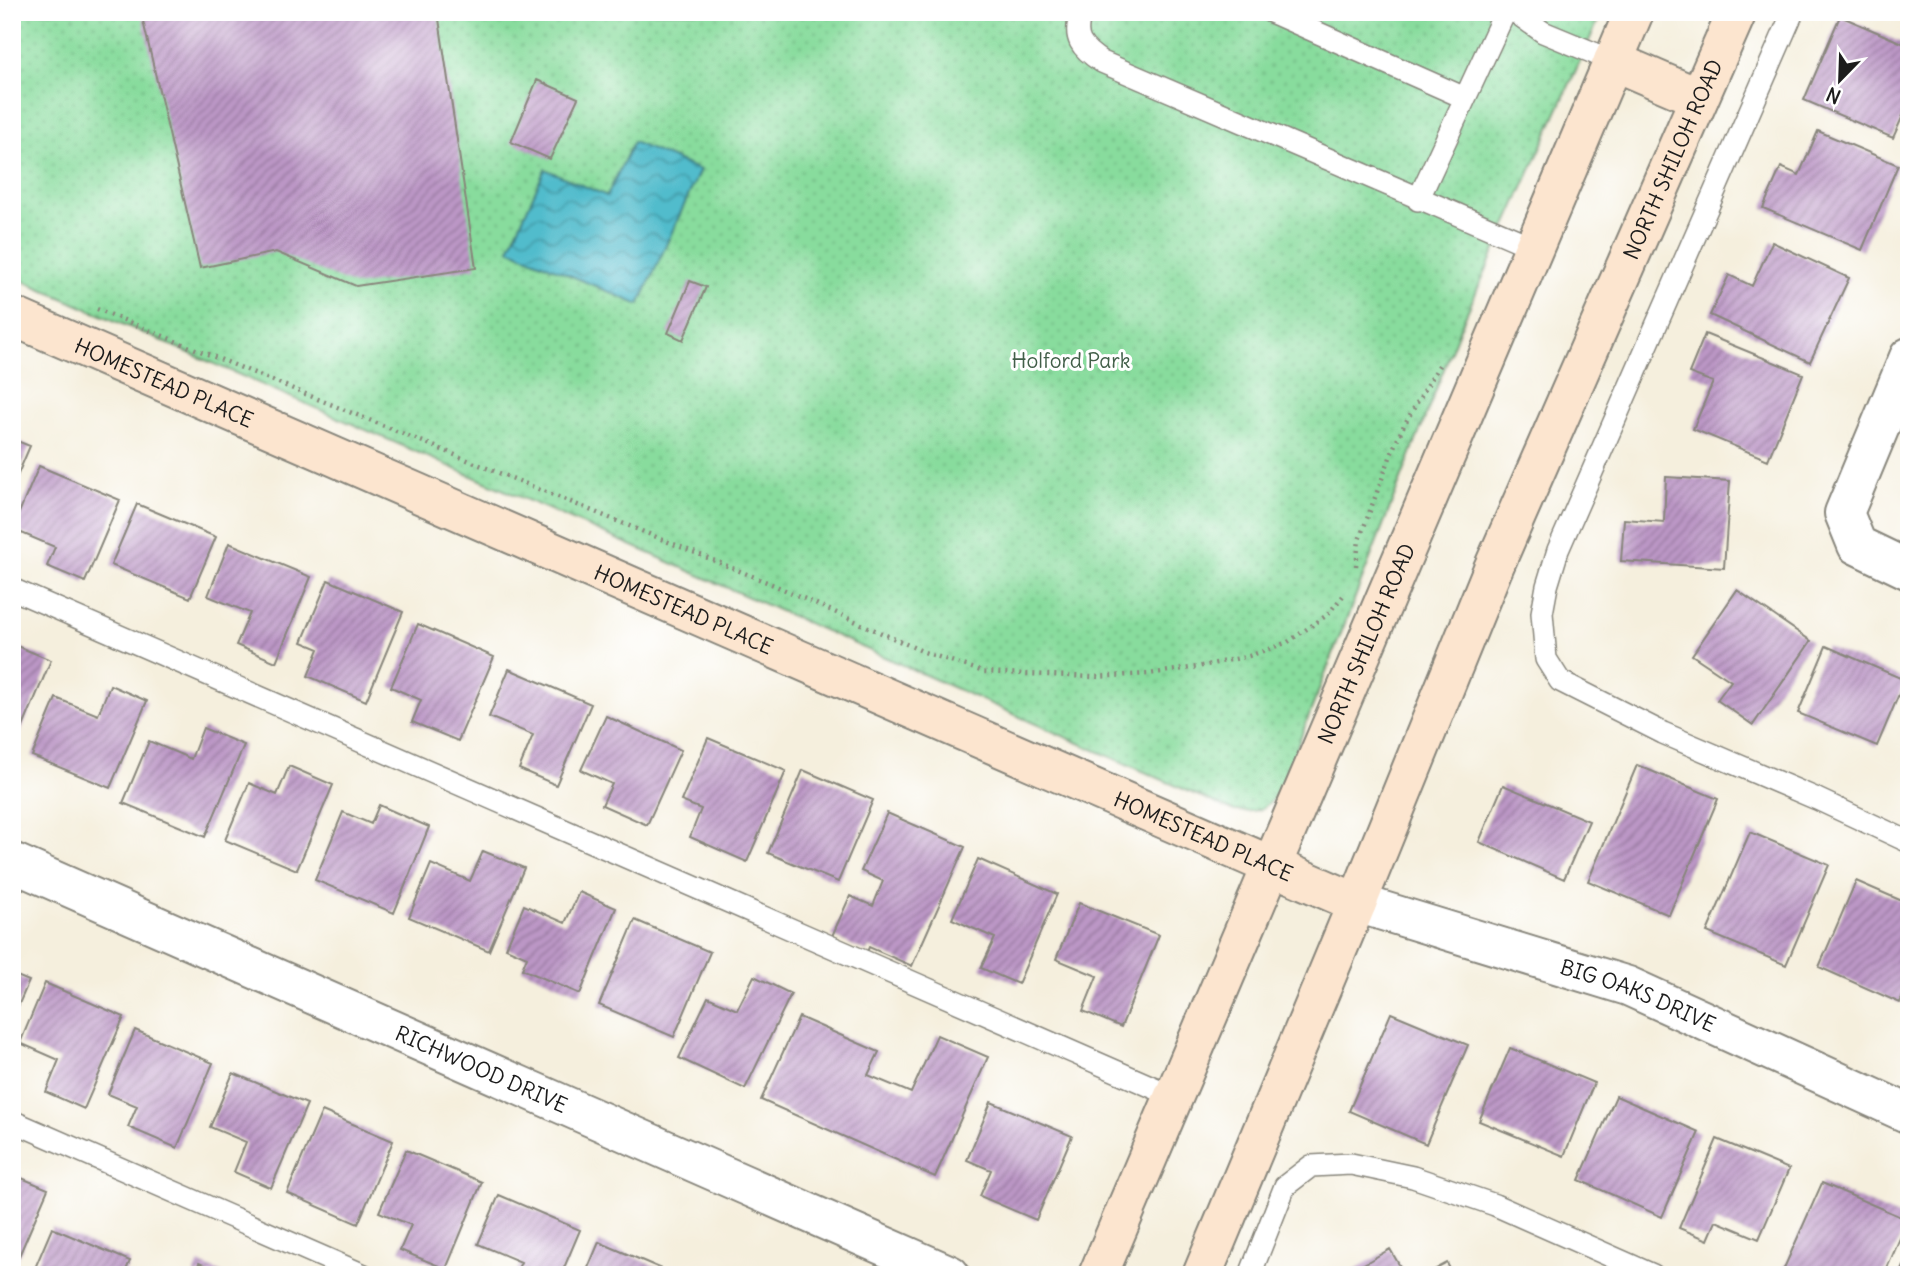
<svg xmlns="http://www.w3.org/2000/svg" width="1921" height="1287" font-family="Delius,sans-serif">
<defs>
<pattern id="park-dots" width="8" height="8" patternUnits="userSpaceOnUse" patternTransform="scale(1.75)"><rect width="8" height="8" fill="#88dc9d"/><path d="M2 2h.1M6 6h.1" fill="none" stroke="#75bc87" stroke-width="1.8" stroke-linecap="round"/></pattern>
<pattern id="water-waves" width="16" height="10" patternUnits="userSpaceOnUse" patternTransform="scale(1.75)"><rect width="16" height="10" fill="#51bccc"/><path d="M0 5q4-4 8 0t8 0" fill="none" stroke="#4298a5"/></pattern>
<pattern id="building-hatch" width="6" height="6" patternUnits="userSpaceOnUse" patternTransform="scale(1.75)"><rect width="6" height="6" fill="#bc97c6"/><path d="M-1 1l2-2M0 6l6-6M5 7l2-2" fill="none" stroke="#987aa0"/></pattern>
</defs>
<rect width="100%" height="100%" fill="#fff"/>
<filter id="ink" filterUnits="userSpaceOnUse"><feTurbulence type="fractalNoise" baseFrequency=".0143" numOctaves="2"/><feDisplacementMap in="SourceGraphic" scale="14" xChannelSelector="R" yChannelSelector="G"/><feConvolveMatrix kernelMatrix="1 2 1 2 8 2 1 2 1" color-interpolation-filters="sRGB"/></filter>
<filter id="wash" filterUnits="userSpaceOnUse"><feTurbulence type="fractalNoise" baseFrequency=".00686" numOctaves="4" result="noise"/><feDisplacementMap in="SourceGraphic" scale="28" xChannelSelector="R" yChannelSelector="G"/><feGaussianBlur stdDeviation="1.57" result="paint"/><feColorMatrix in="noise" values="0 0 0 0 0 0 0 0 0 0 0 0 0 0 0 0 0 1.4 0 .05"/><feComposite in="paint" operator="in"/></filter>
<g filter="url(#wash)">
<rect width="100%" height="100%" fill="#f5efdd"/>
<path fill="url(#park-dots)" stroke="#527c5c" stroke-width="2" d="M 12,12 L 1602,12 L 1460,328 L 1280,790 C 1265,811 1258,813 1233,811 L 651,554 L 12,276 Z"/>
<path fill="url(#water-waves)" stroke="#366c74" stroke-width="2" d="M 633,142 L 700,170 L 639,305 L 509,249 L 545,169 L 607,196 Z"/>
<g id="blocks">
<path fill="url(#building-hatch)" d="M 141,12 L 438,12 L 476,268 L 356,286 L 276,252 L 200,268 Z
M 1840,16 L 1909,46 L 1909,102 L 1893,138 L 1804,100 Z
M 537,80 L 578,98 L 550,159 L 511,142 Z
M 1818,131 L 1898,165 L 1862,250 L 1763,208 L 1781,167 L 1799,175 Z
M 1772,242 L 1849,278 L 1810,362 L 1710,315 L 1729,275 L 1752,286 Z
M 690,281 L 706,287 L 683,340 L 668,333 Z
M 1705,334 L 1803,374 L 1768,460 L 1693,429 L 1713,382 L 1689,373 Z
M 12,439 L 30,446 L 12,488 Z
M 39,466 L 120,500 L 85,582 L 47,566 L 55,547 L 12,529 Z
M 1666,477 L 1730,481 L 1724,568 L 1621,561 L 1624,519 L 1664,522 Z
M 137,504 L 216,537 L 190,598 L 111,565 Z
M 229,543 L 311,577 L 276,662 L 236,645 L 250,613 L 208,596 Z
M 328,580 L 403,612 L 366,701 L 308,676 L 319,649 L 302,642 Z
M 1737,590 L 1811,641 L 1753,725 L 1717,700 L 1731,681 L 1692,655 Z
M 418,624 L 494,657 L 458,741 L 412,722 L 421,700 L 391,687 Z
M 12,644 L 51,660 L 15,746 L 12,745 Z
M 1826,646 L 1905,680 L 1877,746 L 1798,713 Z
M 509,669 L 591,704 L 556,785 L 519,769 L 533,735 L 489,717 Z
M 110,685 L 147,701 L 110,788 L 32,756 L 56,698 L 98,715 Z
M 606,716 L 681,750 L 647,825 L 602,805 L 612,784 L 581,770 Z
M 203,728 L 244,745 L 205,837 L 123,803 L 149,741 L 191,759 Z
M 708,738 L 786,771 L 747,862 L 690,837 L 701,809 L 681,801 Z
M 1637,765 L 1718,799 L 1669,915 L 1588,881 Z
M 289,766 L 333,785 L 297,870 L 225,840 L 249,783 L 277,795 Z
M 803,770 L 873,800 L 838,882 L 768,853 Z
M 1503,785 L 1589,821 L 1564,879 L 1479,842 Z
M 379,805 L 429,827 L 394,913 L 315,880 L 343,812 L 371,824 Z
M 887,813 L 965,847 L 912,966 L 869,947 L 867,952 L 832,936 L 850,896 L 873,906 L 883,881 L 861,871 Z
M 1750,832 L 1829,865 L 1786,965 L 1707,932 Z
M 483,851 L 524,868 L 489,951 L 409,917 L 431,864 L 470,881 Z
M 978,859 L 1057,894 L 1018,984 L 981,968 L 995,938 L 952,919 Z
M 1856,881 L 1909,904 L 1909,982 L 1900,1003 L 1819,967 Z
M 579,892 L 616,908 L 580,994 L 522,969 L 527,957 L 506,948 L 524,905 L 565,923 Z
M 1079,903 L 1159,935 L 1121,1027 L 1083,1011 L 1097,976 L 1056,959 Z
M 635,920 L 710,952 L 674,1037 L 599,1005 Z
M 12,974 L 29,981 L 12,1020 Z
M 754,976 L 791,994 L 745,1089 L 679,1058 L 708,997 L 737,1010 Z
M 45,983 L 124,1017 L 84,1109 L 46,1092 L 59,1060 L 20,1043 Z
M 1391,1013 L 1468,1045 L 1426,1144 L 1349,1111 Z
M 799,1017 L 879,1052 L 868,1075 L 911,1093 L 937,1035 L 988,1057 L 935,1177 L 761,1100 Z
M 135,1030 L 213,1063 L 177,1148 L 128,1127 L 137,1106 L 108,1094 Z
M 1510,1048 L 1594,1083 L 1564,1156 L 1479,1121 Z
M 233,1073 L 307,1104 L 271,1188 L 234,1172 L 246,1142 L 210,1127 Z
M 1616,1096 L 1699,1132 L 1662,1217 L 1579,1180 Z
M 991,1102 L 1072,1136 L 1036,1220 L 980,1196 L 991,1170 L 967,1160 Z
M 322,1111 L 393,1141 L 358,1224 L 287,1193 Z
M 1717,1139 L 1789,1169 L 1759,1239 L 1716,1221 L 1708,1240 L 1679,1228 Z
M 406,1150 L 482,1182 L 446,1269 L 400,1250 L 411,1225 L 379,1212 Z
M 12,1174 L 48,1189 L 12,1272 Z
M 1822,1183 L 1908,1220 L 1884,1275 L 1781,1275 Z
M 499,1195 L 580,1230 L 561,1275 L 515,1275 L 521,1262 L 478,1244 Z
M 52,1228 L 130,1261 L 124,1275 L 32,1275 Z
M 599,1242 L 676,1275 L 585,1275 Z
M 1390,1249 L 1405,1275 L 1351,1275 L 1350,1272 Z
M 1909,1255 L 1909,1275 L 1900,1275 Z
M 199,1263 L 227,1275 L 194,1275 Z
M 1447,1263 L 1453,1275 L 1425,1275 Z"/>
</g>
</g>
<g filter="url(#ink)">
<use href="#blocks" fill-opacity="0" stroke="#88867c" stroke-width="2"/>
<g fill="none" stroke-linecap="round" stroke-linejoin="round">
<defs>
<path id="lane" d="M 1082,12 C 1071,38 1082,49 1102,62 L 1533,247
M 1271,12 L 1465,98
M 1515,12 L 1543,32 L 1613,61
M 1793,12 L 1558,550 L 1547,586 L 1542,613 L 1546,659 L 1560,681 L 1663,733 L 1817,799 L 1909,842
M 1418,200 L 1505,12
M 12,589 L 1173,1096
M 12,1121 L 364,1275
M 1250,1275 L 1285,1186 L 1311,1166 L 1351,1164 L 1413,1177 L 1495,1205 L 1653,1275"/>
<g id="street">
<path d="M 1909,357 L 1844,513 L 1857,545 L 1909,570"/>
<path id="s1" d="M 12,862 L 950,1275"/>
<path id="s2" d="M 1357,903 L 1628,986 L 1909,1114"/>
</g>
<g id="secondary">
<path d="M 1613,61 L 1699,98"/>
<path id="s3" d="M 12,316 L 1357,903"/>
<path id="s4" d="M 1098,1275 L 1634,12"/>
<path id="s5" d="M 1202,1275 L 1357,903 L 1492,571 L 1737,12"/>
</g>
</defs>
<use href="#lane" stroke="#88867c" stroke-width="24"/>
<use href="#street" stroke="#88867c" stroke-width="42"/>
<use href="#secondary" stroke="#88867c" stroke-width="42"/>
<path stroke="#88867c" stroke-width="4.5" stroke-dasharray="2 5" stroke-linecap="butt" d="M 97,309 L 774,585 L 924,652 L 984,672 L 1092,677 L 1148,674 L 1197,667 L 1249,656 L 1288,642 L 1327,615 L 1343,596
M 1356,566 L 1359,540 L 1394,447 L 1404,425 L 1441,362"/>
<use href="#lane" stroke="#fff" stroke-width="21"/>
<use href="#street" stroke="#fff" stroke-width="38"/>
<use href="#secondary" stroke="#fce5cf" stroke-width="38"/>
</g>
</g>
<g text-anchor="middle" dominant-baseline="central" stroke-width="6" stroke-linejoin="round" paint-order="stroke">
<g font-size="21" fill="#1c1c1c" stroke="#fff">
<text stroke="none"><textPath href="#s5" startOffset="1211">NORTH SHILOH ROAD</textPath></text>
<text stroke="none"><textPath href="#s3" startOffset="166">HOMESTEAD PLACE</textPath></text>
<text stroke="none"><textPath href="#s3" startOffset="733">HOMESTEAD PLACE</textPath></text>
<text stroke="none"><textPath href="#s4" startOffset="686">NORTH SHILOH ROAD</textPath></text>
<text stroke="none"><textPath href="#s3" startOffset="1300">HOMESTEAD PLACE</textPath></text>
<text stroke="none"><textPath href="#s2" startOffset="296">BIG OAKS DRIVE</textPath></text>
<text stroke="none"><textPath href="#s1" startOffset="513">RICHWOOD DRIVE</textPath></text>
</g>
<g font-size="21" fill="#425f49" stroke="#fff">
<text x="1071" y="360">Holford Park</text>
</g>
</g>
<rect width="1921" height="1287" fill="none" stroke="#fff" stroke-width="42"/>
<g transform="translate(1840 80) rotate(203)" stroke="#ffffff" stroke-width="5" paint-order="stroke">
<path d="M0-5L12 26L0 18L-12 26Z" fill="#1c1c1c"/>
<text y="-10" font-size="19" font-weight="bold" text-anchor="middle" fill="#1c1c1c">N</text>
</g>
</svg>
